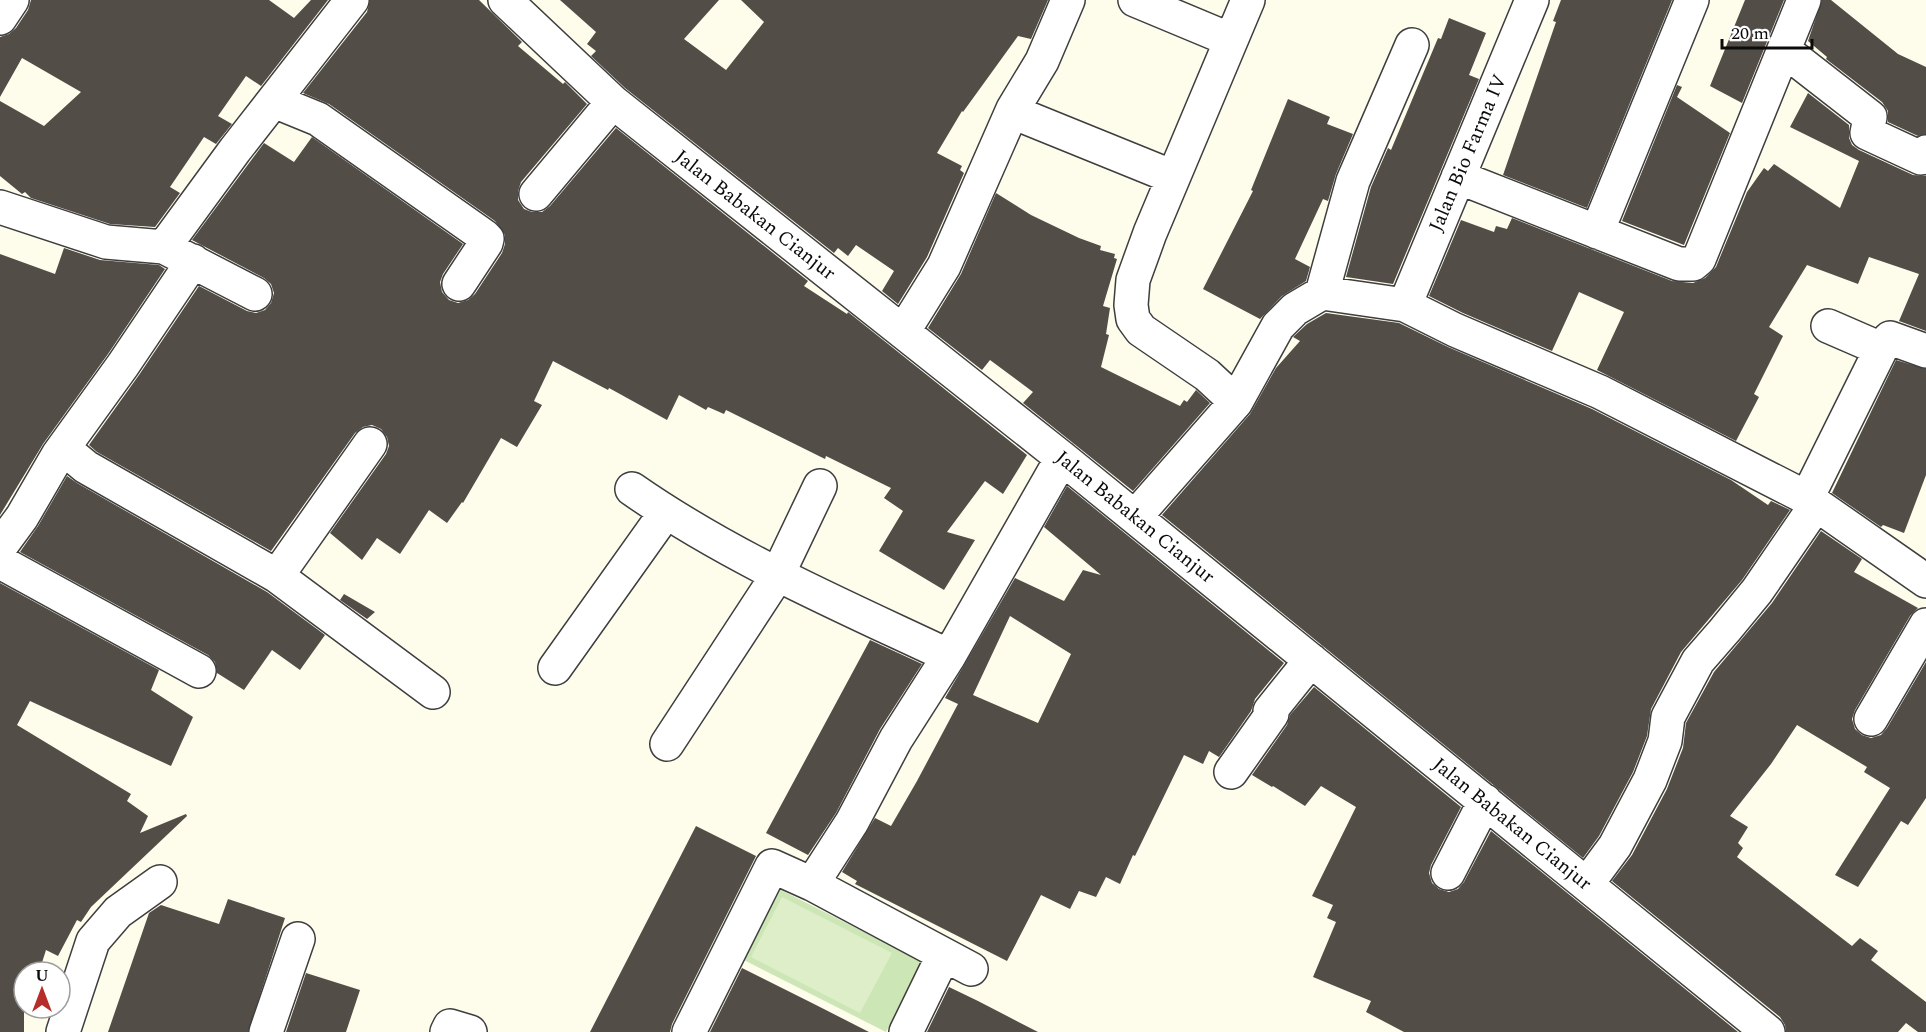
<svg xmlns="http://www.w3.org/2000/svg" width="1926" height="1032" font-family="Spectral,serif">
<rect width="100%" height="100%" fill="#fefceb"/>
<path fill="#cce6b6" d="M 779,889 L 923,962 L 886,1032 L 742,959 Z"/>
<path fill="#deeec8" d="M 782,897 L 892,953 L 860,1013 L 751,957 Z"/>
<path fill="#534d48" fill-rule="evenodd" d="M 31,0 L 269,0 L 294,18 L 311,0 L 328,0 L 261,86 L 246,76 L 218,116 L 232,124 L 216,144 L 204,137 L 170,187 L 180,193 L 155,227 L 110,224 L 31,198 L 25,192 L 22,194 L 0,176 L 0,101 L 44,126 L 81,92 L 22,58 L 0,97 L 0,37 L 9,34 L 16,28 L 28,10 Z
M 370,0 L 479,0 L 522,42 L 518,46 L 563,84 L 565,82 L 587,104 L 521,182 L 518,191 L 518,200 L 524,209 L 532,212 L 542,212 L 550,206 L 616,128 L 808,281 L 804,286 L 847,314 L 848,312 L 1027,455 L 1003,494 L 985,481 L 947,532 L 975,540 L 944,590 L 879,551 L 903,511 L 884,498 L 891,488 L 826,456 L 825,459 L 726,410 L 724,414 L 708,407 L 706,410 L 679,395 L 667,420 L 609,388 L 608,390 L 553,361 L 534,401 L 542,405 L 517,447 L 501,438 L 463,503 L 462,502 L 447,523 L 429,510 L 400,554 L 377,538 L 362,560 L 330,533 L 386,454 L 389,446 L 387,437 L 381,429 L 372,425 L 363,427 L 355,433 L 271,551 L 97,452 L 89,445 L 139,375 L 199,286 L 247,311 L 256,313 L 265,310 L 271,303 L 274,293 L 271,284 L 264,278 L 192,240 L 264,143 L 294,162 L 312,137 L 463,244 L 443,274 L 440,282 L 442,292 L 449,300 L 458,303 L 468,300 L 475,294 L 502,253 L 505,244 L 505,235 L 495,221 L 329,104 L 303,93 L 367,12 Z
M 560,0 L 719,0 L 684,39 L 726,70 L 764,22 L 741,0 L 1048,0 L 1031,39 L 1018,36 L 963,112 L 962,111 L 937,153 L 962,166 L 960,170 L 964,173 L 927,257 L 898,304 L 882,291 L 894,271 L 856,245 L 848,256 L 838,248 L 834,253 L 625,88 L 591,56 L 596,51 L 587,44 L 596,32 Z
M 1561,0 L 1672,0 L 1587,208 L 1503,175 L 1556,22 L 1553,21 Z
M 1745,0 L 1784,0 L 1742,103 L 1710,86 Z
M 1822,0 L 1831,0 L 1898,54 L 1926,67 L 1926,134 L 1918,136 L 1888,122 L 1888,111 L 1882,102 L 1826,59 L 1827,57 L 1808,41 Z
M 1449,18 L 1486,33 L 1469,75 L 1479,79 L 1393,284 L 1346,277 L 1371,187 L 1388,148 L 1391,150 L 1438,38 L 1441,39 Z
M 1677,85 L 1682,87 L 1677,97 L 1730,133 L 1684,245 L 1622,221 Z
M 1808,93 L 1849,125 L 1849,138 L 1852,145 L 1859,150 L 1913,175 L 1926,176 L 1926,331 L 1899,321 L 1919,274 L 1869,257 L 1858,284 L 1807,265 L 1769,327 L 1783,336 L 1754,394 L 1759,397 L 1736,441 L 1597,370 L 1624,312 L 1579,292 L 1552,351 L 1463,313 L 1429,296 L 1461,220 L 1494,232 L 1496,226 L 1507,229 L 1512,218 L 1672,281 L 1693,283 L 1705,278 L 1716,267 L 1747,192 L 1764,168 L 1768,171 L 1774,164 L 1840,208 L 1859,161 L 1790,127 Z
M 1288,99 L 1330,117 L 1327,124 L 1353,134 L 1336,174 L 1328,201 L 1323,199 L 1295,259 L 1310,267 L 1306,281 L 1282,296 L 1260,319 L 1203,289 L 1253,191 L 1251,190 Z
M 996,193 L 1031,215 L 1079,238 L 1101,246 L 1100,250 L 1115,254 L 1114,258 L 1117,259 L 1103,306 L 1110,308 L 1106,334 L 1109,335 L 1101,367 L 1180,406 L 1184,400 L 1187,402 L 1196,390 L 1210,403 L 1133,491 L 1023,403 L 1033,392 L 990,360 L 982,370 L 928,328 L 961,274 Z
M 64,248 L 100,260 L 159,265 L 165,269 L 108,354 L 43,444 L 0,515 L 0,254 L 55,274 Z
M 1326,313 L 1399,323 L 1448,347 L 1592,409 L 1731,480 L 1768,505 L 1771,501 L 1790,510 L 1742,580 L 1681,652 L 1651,709 L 1647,736 L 1633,772 L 1599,836 L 1583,858 L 1162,515 L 1250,414 L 1276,368 L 1300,341 L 1293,337 L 1307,324 Z
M 1896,360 L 1926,369 L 1926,475 L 1904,533 L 1883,525 L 1881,527 L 1832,493 Z
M 67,476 L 77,483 L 267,592 L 325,635 L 300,670 L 272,650 L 244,690 L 217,673 L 215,662 L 208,655 L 20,552 L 38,526 Z
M 1067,486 L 1284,663 L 1255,699 L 1251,711 L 1219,757 L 1209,751 L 1203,764 L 1184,755 L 1135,856 L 1133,855 L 1120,884 L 1106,877 L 1096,897 L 1079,891 L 1070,909 L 1041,895 L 1007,961 L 855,884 L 857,881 L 842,872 L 875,818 L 891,826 L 917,781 L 958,704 L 945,698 L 1015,578 L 1064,601 L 1083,570 L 1101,575 L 1044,527 ZM 1010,616 L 1071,654 L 1038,723 L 973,695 Z
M 1821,531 L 1862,559 L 1854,572 L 1918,608 L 1910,616 L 1855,710 L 1852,719 L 1855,729 L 1862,735 L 1871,738 L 1881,735 L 1887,728 L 1926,662 L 1926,798 L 1908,825 L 1901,821 L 1858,887 L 1835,875 L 1890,788 L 1864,772 L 1867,767 L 1797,725 L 1771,764 L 1730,816 L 1748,827 L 1738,843 L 1743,848 L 1737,857 L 1852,946 L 1860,938 L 1878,951 L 1871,960 L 1926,1002 L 1926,1032 L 1918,1032 L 1906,1023 L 1898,1032 L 1786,1032 L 1785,1025 L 1780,1017 L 1612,881 L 1632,855 L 1667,789 L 1683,748 L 1686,723 L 1714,672 L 1772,603 Z
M 0,583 L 159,670 L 151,690 L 193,717 L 171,766 L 30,701 L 17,725 L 131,794 L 127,801 L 148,816 L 140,833 L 186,814 L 187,816 L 91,907 L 81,922 L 77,920 L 58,956 L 46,950 L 39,972 L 24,972 L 24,1032 L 0,1032 Z
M 344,594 L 375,612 L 367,619 L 340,600 Z
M 870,640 L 922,664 L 880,729 L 836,813 L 808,855 L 766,833 Z
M 1314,687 L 1461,807 L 1431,865 L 1429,873 L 1432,883 L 1439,889 L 1449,892 L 1458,889 L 1464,882 L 1491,831 L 1738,1032 L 1404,1032 L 1366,1012 L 1371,1001 L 1313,977 L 1336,922 L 1327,918 L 1333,905 L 1312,896 L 1356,807 L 1321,786 L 1305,806 L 1273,786 L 1272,787 L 1252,775 L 1287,725 L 1290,715 Z
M 696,826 L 756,856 L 672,1024 L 670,1032 L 590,1032 Z
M 228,899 L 285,918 L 248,1032 L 108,1032 L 149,913 L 161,905 L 219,924 Z
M 742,968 L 814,1004 L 869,1032 L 710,1032 Z
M 306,973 L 360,990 L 346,1032 L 286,1032 Z
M 949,987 L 978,1001 L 1038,1032 L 927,1032 Z"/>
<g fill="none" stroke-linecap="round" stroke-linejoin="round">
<defs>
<path id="minor" d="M 505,0 L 613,102 L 1062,458 L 1768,1032
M 1135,0 L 1231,40
M 0,18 L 12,0
M 1784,50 L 1870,117 L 1867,133 L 1921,158 L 1926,152
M 274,101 L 318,119 L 484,236 L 487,239 L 486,243 L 459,284
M 1025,117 L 1173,177
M 1458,177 L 1679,264 L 1693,264 L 1699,259 L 1804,0
M 536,194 L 613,102
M 0,207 L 106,242 L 164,247 L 255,294
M 1597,232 L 1692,0
M 164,247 L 235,150 L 352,0
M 1322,293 L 1353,181 L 1412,45
M 1405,305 L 1532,0
M 903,332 L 944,266 L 1013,109 L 1042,61 L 1068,0
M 1881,349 L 1890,338 L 1926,351
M 1236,402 L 1207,375 L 1141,330 L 1133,319 L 1131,305 L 1133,280 L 1150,233 L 1248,0
M 63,448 L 86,467 L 277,576 L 433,692
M 632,489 C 731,558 841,605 949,656
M 1807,498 L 1881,349 L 1828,326
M 1135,517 L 1236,402 L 1278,326 L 1295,309 L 1322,293 L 1405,305 L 1455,330 L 1600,392 L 1807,498 L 1926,581
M 0,547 L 22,517 L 58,455 L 123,365 L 193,261
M 0,562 L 199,671
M 277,576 L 370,444
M 555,668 L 666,512
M 1871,719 L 1926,625
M 667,744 L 777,576 L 820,486
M 1231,772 L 1272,714 L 1270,711 L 1311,660
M 1448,873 L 1485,801
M 812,884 L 852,822 L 896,739 L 949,656 L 1062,458
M 1587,884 L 1615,846 L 1650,780 L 1665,741 L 1668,717 L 1698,661 L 1725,630 L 1757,591 L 1816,505
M 63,1032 L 93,941 L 118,912 L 160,882
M 266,1032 L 298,939
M 447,1032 L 450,1026 L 470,1032
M 689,1032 L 772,866 L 812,884 L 971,969
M 906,1032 L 943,956"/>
</defs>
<use href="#minor" stroke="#3e3e3e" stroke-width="36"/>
<use href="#minor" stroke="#fff" stroke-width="33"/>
</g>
<g text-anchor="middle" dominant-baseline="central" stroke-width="6" stroke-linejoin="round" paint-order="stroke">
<g font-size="20" fill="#0b0b0b" stroke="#fff">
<text transform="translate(1468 153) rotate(-67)">Jalan Bio Farma IV</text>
<text transform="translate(755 215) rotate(38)">Jalan Babakan Cianjur</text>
<text transform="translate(1135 517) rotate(39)">Jalan Babakan Cianjur</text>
<text transform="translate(1512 824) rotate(39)">Jalan Babakan Cianjur</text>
</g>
</g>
<g transform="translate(42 990)"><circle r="28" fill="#ffffff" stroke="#9d9d9d" stroke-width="1.5"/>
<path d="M0-4.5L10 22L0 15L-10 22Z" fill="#b52e2a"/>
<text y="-9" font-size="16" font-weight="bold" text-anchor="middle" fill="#0b0b0b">U</text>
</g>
<path d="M1722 39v9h90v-9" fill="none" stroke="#0b0b0b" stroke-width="3"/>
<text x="1731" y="39" font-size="18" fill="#0b0b0b" stroke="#ffffff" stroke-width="4.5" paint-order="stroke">20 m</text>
</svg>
